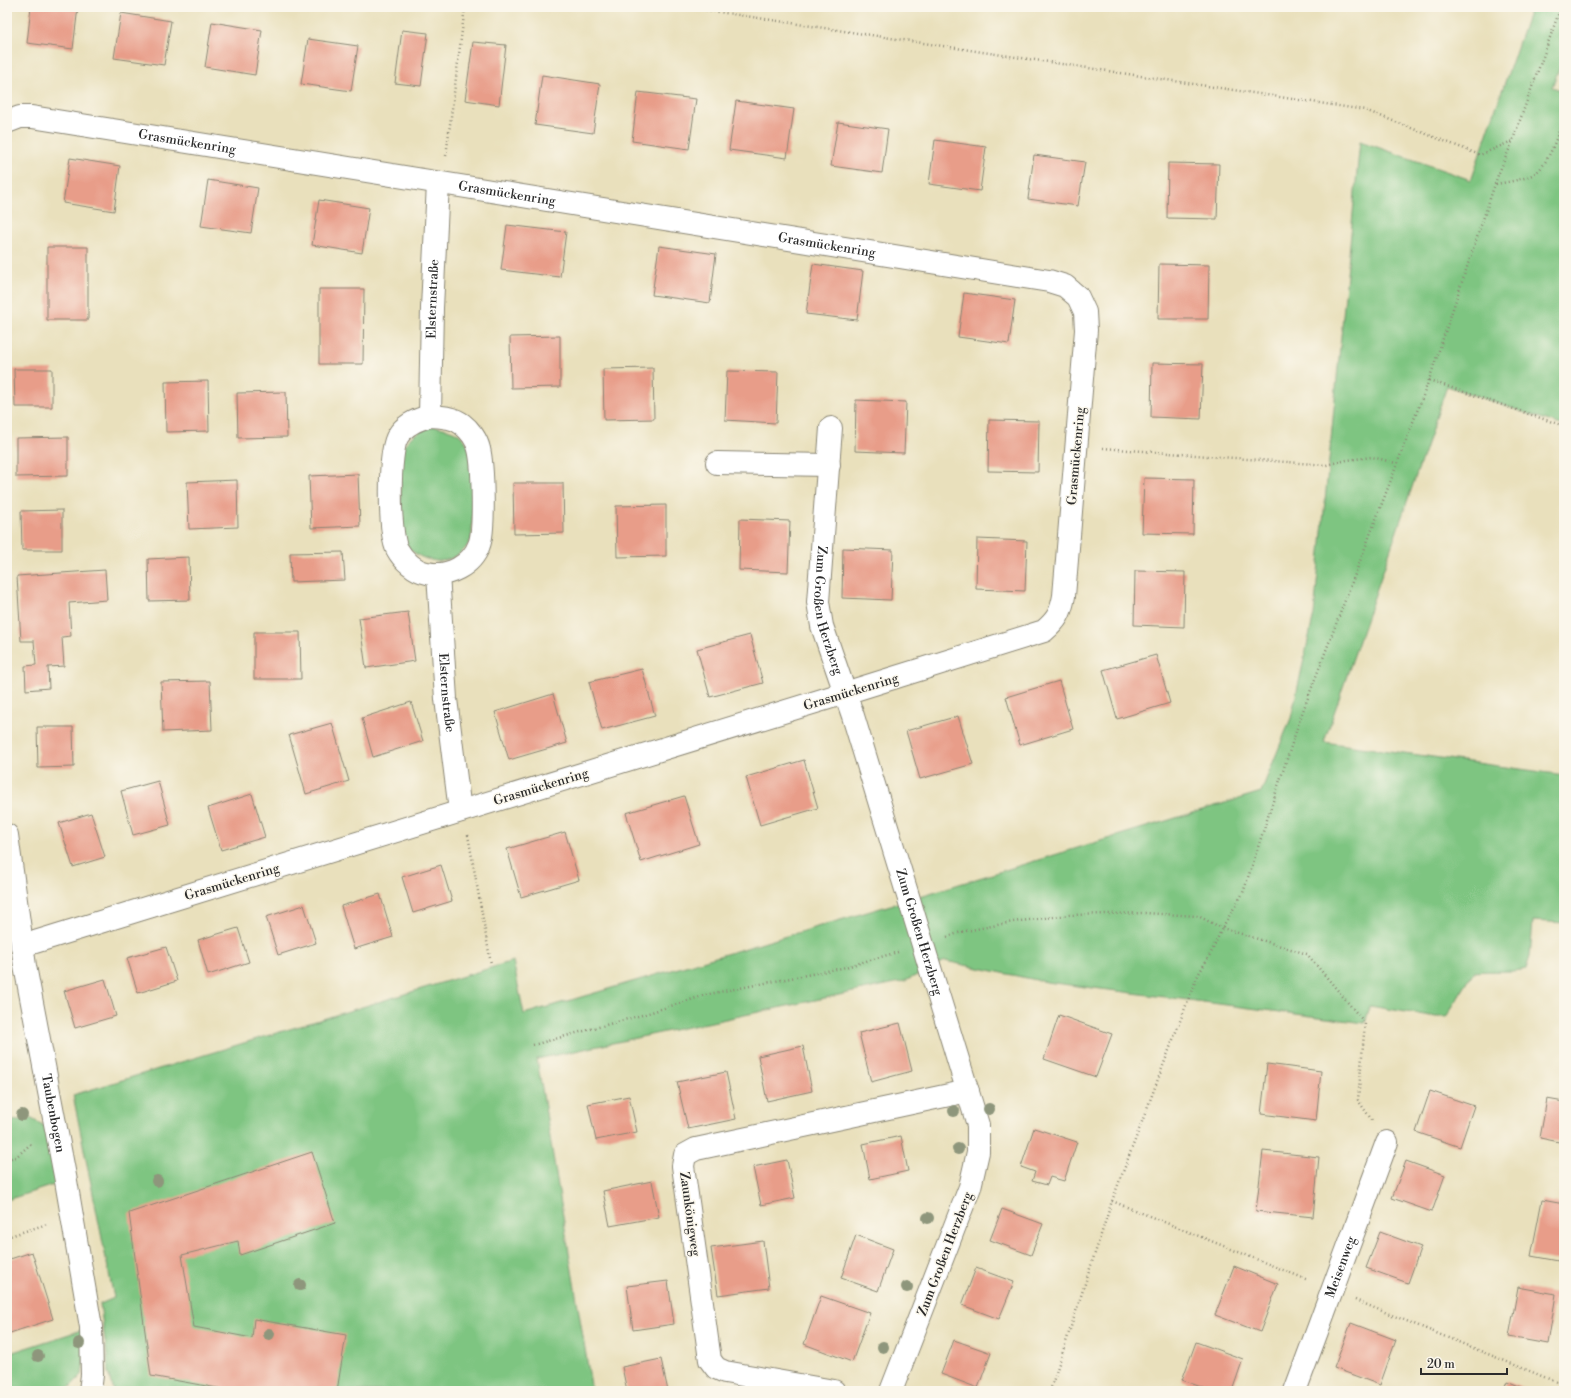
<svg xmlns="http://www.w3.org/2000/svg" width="1571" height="1398" font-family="'Libre Bodoni',serif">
<rect width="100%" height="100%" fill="#fbf7ec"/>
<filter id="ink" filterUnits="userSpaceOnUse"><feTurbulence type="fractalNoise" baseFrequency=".025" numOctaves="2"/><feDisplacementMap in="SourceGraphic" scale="8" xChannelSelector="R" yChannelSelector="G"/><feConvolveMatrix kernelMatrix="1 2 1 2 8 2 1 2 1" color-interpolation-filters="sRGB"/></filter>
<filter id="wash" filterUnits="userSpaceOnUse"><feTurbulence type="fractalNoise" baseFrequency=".012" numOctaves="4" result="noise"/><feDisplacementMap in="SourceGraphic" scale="16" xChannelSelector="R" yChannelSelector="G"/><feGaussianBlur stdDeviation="0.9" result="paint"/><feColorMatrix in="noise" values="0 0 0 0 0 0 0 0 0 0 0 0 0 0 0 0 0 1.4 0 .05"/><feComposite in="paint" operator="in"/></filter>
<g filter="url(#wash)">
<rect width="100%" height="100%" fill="#e9e0bc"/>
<path fill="#7ec581" stroke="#547856" d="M 1531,7 L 1564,7 L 1564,56 L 1552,87 L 1564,91 L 1564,426 L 1447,386 L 1324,742 L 1564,775 L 1564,923 L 1533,921 L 1530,957 L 1526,969 C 1509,973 1492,970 1474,972 L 1446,1017 L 1436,1017 L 1370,1006 L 1365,1023 L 1188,1000 L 1046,982 L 945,961 L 905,981 L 537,1059 L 592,1391 L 114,1391 L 108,1373 L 107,1355 L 100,1304 L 114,1298 L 73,1095 L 513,961 L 524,1014 L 884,907 L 1261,792 L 1291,718 L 1314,614 L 1360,141 L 1471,180 Z
M 434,426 C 443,428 456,430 462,437 C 468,443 471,452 472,461 C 473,469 473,536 471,540 C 465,552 453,560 440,561 C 427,561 413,555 406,544 C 402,536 398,458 402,450 C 408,436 420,430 434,426 Z
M 30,1118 L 56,1132 L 66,1181 L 7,1200 L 7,1122 Z
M 88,1328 L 82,1375 L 66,1391 L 7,1391 L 7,1354 Z"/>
<g id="blocks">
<path fill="#e89d89" d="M 31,7 L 78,7 L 73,49 L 27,43 Z
M 121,13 L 171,21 L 164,65 L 114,58 Z
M 212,22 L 262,30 L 255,75 L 205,67 Z
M 402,30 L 428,33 L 421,86 L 395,83 Z
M 308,39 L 358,46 L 351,91 L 301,84 Z
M 473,42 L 506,45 L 499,105 L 465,100 Z
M 542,75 L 600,84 L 593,133 L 535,125 Z
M 638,92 L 696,99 L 689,149 L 632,141 Z
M 736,101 L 794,109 L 787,158 L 729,150 Z
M 838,122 L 888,129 L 882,173 L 831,166 Z
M 935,140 L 986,147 L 980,191 L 929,184 Z
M 1034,155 L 1085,162 L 1078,206 L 1028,199 Z
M 70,158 L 120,166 L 114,211 L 63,203 Z
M 1168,163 L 1219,164 L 1217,219 L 1167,218 Z
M 208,180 L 258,188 L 251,233 L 201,226 Z
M 319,200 L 369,208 L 362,253 L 312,245 Z
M 507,225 L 566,232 L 560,277 L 501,270 Z
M 659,246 L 716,254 L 710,303 L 652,295 Z
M 47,247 L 88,247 L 88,320 L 47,320 Z
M 813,264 L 863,271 L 857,320 L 806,314 Z
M 1159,264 L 1209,265 L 1208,319 L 1158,319 Z
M 319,289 L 364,289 L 363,364 L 319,364 Z
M 964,293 L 1015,300 L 1009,344 L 958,337 Z
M 560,336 L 560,387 L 511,388 L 510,337 Z
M 1152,363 L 1203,364 L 1201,419 L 1151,417 Z
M 653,368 L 654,419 L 604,420 L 603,369 Z
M 14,369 L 52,369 L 52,407 L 15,407 Z
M 727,371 L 778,372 L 776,423 L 725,420 Z
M 208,381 L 209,431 L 166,432 L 165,382 Z
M 286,392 L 287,437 L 238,438 L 237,393 Z
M 856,400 L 906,402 L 904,453 L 855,451 Z
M 989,420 L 1039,421 L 1038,472 L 988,471 Z
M 68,437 L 68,476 L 16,477 L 16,438 Z
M 358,474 L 360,526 L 311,528 L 309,476 Z
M 1144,478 L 1194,479 L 1193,534 L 1142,533 Z
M 237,480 L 238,527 L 189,529 L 187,482 Z
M 513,483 L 563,483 L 564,533 L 514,534 Z
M 666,505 L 666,556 L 617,557 L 616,506 Z
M 62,510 L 62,550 L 22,550 L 21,511 Z
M 740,519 L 790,521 L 788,572 L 739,570 Z
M 977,539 L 1027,541 L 1025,591 L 976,589 Z
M 843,548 L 893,550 L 891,600 L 842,598 Z
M 343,552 L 345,580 L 291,582 L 290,553 Z
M 189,557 L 190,600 L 149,601 L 148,559 Z
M 105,570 L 107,600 L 69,603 L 71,636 L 62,637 L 64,666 L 48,667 L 49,688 L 26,690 L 25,666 L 36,665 L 34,641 L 21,641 L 17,576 Z
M 1135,571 L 1185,572 L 1184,627 L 1134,625 Z
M 408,612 L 415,661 L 366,668 L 359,618 Z
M 254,632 L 300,632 L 301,679 L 254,679 Z
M 750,635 L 763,683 L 710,697 L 697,649 Z
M 1156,655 L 1170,703 L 1117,719 L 1103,670 Z
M 642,669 L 655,716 L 602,730 L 589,682 Z
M 210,681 L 212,730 L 163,732 L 161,682 Z
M 1059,681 L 1073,729 L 1020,745 L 1006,697 Z
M 553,694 L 567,743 L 509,760 L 495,712 Z
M 411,702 L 423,741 L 373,757 L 362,718 Z
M 958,716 L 973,764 L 920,779 L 906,731 Z
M 332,723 L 349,781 L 306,794 L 289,735 Z
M 37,727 L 73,727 L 74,767 L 38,768 Z
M 804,760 L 818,808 L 760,825 L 746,777 Z
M 158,781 L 170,825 L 133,835 L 121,791 Z
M 252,794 L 265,837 L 221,850 L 208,808 Z
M 684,796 L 699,844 L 641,862 L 626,813 Z
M 91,813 L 105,857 L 73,867 L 59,823 Z
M 565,832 L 579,880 L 521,897 L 507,849 Z
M 441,865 L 452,901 L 413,913 L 402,877 Z
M 380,894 L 393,937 L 354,949 L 341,906 Z
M 304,905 L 316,943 L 278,955 L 266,917 Z
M 238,928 L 249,962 L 208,975 L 198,940 Z
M 166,947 L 177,981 L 138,993 L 127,958 Z
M 105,979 L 116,1016 L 75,1028 L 64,991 Z
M 1059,1015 L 1112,1034 L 1096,1077 L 1044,1059 Z
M 900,1023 L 912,1071 L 871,1082 L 859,1033 Z
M 803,1046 L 812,1091 L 767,1101 L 758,1056 Z
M 1267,1064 L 1321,1071 L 1316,1121 L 1261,1114 Z
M 726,1072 L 736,1119 L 688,1129 L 677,1082 Z
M 1430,1091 L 1474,1106 L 1460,1147 L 1416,1132 Z
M 629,1096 L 637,1132 L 596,1140 L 588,1104 Z
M 1547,1099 L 1564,1102 L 1564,1143 L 1540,1138 Z
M 1034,1128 L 1077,1142 L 1064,1181 L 1050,1177 L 1047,1185 L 1032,1181 L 1035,1172 L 1021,1167 Z
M 901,1136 L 908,1171 L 870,1179 L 863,1144 Z
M 1263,1151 L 1319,1157 L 1313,1217 L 1256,1211 Z
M 312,1152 L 335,1223 L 240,1255 L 238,1241 L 182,1255 L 194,1327 L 252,1338 L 254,1319 L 346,1335 L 337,1391 L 234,1391 L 151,1376 L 129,1213 Z
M 787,1160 L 795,1198 L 761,1205 L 753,1167 Z
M 1406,1161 L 1445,1175 L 1432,1212 L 1392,1198 Z
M 652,1181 L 659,1217 L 610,1226 L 603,1191 Z
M 1542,1200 L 1564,1204 L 1564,1262 L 1531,1256 Z
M 1002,1209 L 1043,1224 L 1031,1255 L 990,1240 Z
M 1380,1232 L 1421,1247 L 1408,1283 L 1366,1268 Z
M 856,1235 L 893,1249 L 878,1291 L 841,1278 Z
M 763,1241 L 769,1288 L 718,1295 L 711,1248 Z
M 32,1252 L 53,1319 L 7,1334 L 7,1260 Z
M 1234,1266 L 1278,1284 L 1260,1332 L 1215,1315 Z
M 976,1268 L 1014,1282 L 999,1319 L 962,1305 Z
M 668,1281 L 674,1324 L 633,1330 L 627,1286 Z
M 1518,1287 L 1556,1294 L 1548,1344 L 1509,1337 Z
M 821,1296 L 870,1313 L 852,1362 L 804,1344 Z
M 1351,1323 L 1396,1340 L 1380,1385 L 1334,1368 Z
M 954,1340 L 991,1353 L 978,1388 L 941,1374 Z
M 1196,1342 L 1243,1359 L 1232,1391 L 1212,1391 L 1182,1380 Z
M 661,1359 L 668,1391 L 627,1391 L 622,1367 Z
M 1507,1381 L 1531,1391 L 1503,1391 Z"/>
</g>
</g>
<g filter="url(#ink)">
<use href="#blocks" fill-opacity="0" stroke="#8a8674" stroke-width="1"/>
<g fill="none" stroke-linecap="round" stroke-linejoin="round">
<defs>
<g id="minor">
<path id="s1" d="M 7,122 L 20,117 L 32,117 L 1049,281 L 1065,286 L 1078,297 L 1085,312 L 1086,330 L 1064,596 C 1061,613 1057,620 1044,631 L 845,693 L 22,946"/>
<path d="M 430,416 C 442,417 453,417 462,424 C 470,430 477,440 479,449 C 483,465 485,531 479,545 C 472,565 448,578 427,573 C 415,571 403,560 397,549 C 389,534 388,450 398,436 C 405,424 418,419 430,416 Z"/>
<path id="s2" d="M 430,416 L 432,308 L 438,183"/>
<path id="s3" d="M 831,428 L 818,602 L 822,626 L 853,716 L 978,1125 L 978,1152 L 970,1187 L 891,1391"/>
<path d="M 717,463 L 829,465"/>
<path id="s4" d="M 438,574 L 446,699 L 460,811"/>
<path id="s5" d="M 7,835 L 25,966 L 66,1181 L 91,1327 L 92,1375 L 90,1391"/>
<path d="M 834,1391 L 725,1372 L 716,1368 L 710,1360 L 683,1166 L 685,1155 L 696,1149 L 968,1091"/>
<path id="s6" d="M 1295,1391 L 1387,1142"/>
</g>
</defs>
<use href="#minor" stroke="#8a8674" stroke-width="24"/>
<path stroke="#8a8674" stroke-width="2.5" stroke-dasharray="1 3" stroke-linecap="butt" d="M 686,7 L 1365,110 L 1480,155 L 1512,141
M 446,156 L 465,7
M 1496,184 C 1508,182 1521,180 1532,175 C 1549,167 1558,133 1564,116
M 1429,380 L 1564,426
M 1103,448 L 1326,465 L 1347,460 L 1372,457 L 1396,463
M 468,835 L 491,964
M 947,937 L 961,932 L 1013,922 L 1069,915 L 1145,913 L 1198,916 L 1222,928 L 1307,954 L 1365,1023 L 1358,1100 L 1373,1122
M 533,1045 L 642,1015 L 709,994 L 842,968 L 898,952
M 7,1159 L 16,1157 L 33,1142
M 1112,1201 L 1308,1280
M 7,1237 L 47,1224
M 1355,1300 L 1564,1385
M 1050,1391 L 1112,1201 L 1188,1000 L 1198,975 L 1211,953 L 1222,928 L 1243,893 L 1301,716 L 1429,380 L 1498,175 L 1511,145 L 1561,7"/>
<use href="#minor" stroke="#fff" stroke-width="22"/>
</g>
<g fill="#8e967b">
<circle cx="989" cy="1109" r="6"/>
<circle cx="954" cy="1111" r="6"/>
<circle cx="22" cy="1115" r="6"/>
<circle cx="958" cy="1149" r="6"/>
<circle cx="157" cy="1181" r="6"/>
<circle cx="928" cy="1218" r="6"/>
<circle cx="300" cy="1285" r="6"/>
<circle cx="907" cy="1287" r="6"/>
<circle cx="269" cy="1334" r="6"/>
<circle cx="79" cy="1343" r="6"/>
<circle cx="883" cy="1347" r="6"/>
<circle cx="38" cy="1356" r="6"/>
</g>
</g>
<g text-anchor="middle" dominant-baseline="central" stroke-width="3" stroke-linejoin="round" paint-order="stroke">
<g font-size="13" fill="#2b2b2b" stroke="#fbf7ec">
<text stroke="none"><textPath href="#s1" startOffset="183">Grasmückenring</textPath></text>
<text stroke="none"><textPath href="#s1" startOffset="507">Grasmückenring</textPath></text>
<text stroke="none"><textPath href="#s1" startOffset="831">Grasmückenring</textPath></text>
<text stroke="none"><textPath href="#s2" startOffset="117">Elsternstraße</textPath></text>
<text transform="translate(1076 456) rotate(-85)">Grasmückenring</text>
<text stroke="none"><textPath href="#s3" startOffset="184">Zum Großen Herzberg</textPath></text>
<text transform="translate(851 692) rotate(-17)">Grasmückenring</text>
<text stroke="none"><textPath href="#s4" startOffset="119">Elsternstraße</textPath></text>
<text transform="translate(541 787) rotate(-17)">Grasmückenring</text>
<text transform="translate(232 882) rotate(-17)">Grasmückenring</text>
<text stroke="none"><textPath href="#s3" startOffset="520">Zum Großen Herzberg</textPath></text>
<text stroke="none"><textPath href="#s5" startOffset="282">Taubenbogen</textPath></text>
<text transform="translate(690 1214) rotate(82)">Zaunkönigweg</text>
<text transform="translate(945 1254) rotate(-69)">Zum Großen Herzberg</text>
<text stroke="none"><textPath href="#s6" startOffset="132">Meisenweg</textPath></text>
</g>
</g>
<rect width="1571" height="1398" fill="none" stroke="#fbf7ec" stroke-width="24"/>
<path d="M1421 1368v6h86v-6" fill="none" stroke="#2b2b2b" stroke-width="2"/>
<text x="1427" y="1368" font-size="12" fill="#2b2b2b" stroke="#fbf7ec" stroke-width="3" paint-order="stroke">20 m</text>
</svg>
